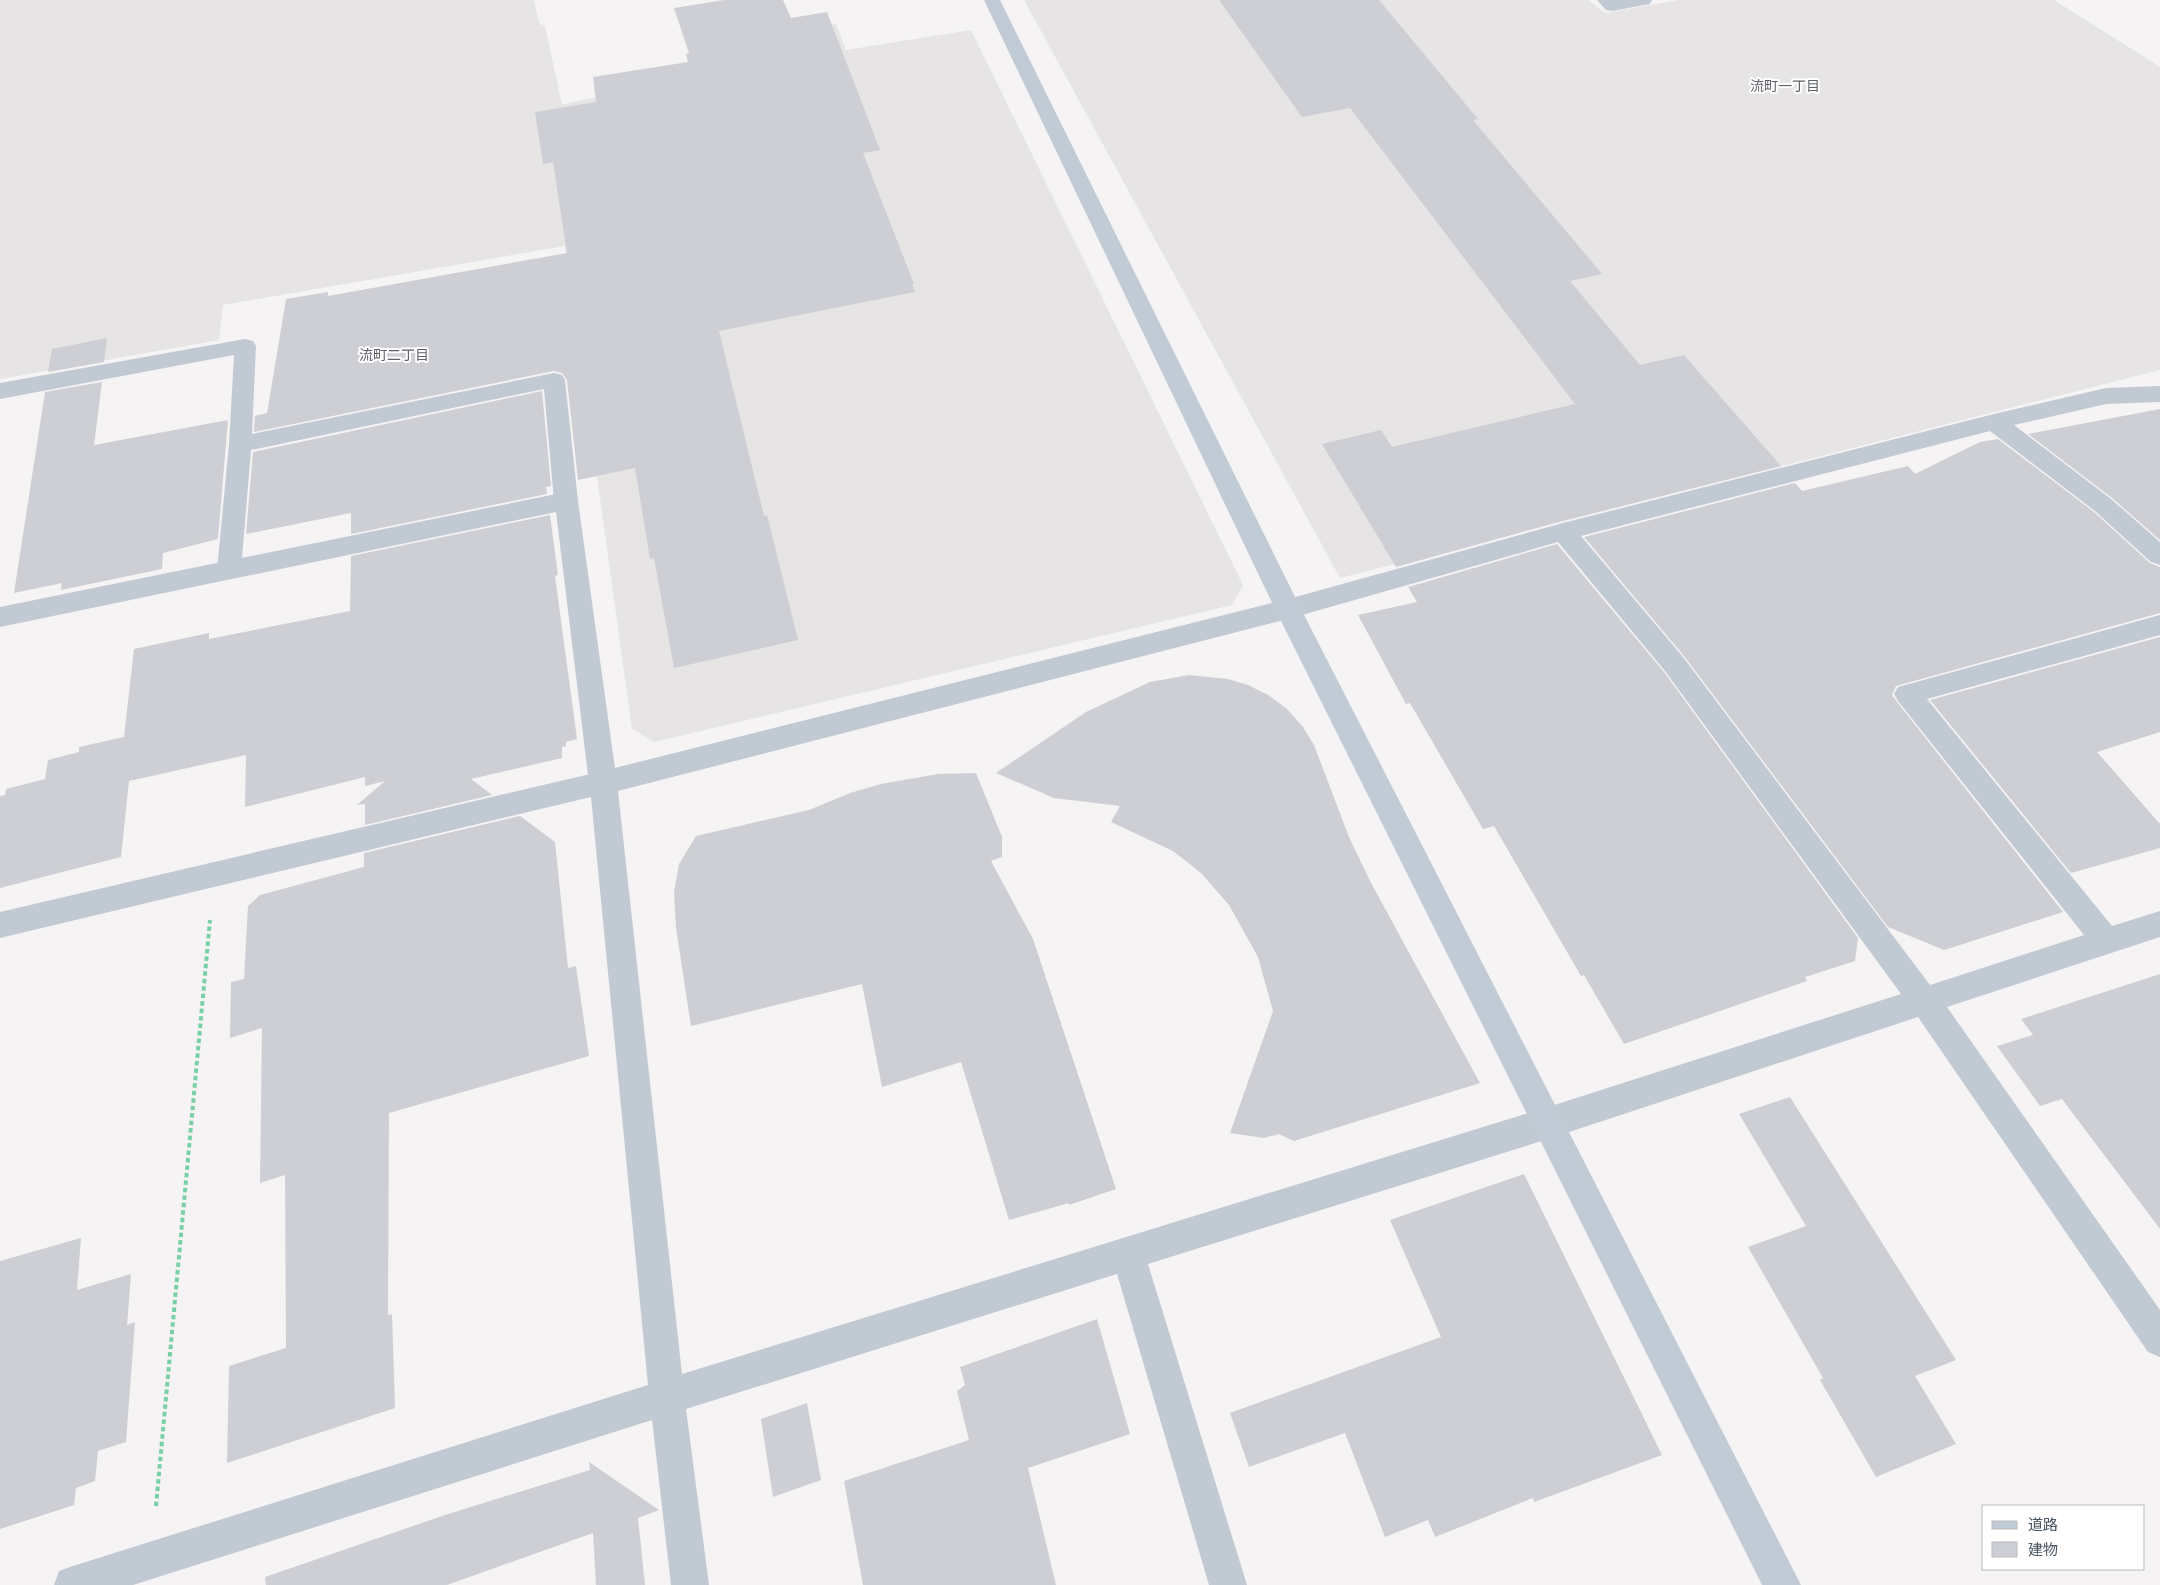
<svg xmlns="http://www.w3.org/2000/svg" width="2160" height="1585" font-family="'Titillium Web','Noto Sans JP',sans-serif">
<rect width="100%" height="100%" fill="#f5f3f3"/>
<path fill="#e6e4e5" d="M 0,0 L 534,0 L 539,23 L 545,26 L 562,105 L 573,102 L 594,98 L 597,99 L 804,29 L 836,24 L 846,50 L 971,30 L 1243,585 L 1232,605 L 654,742 L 632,729 L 565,246 L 223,305 L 219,340 L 0,379 Z
M 1024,0 L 1588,0 L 1605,13 L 1679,0 L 2054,0 L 2160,67 L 2160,370 L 1340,578 Z"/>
<path fill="#cdcfd5" d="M 724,0 L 783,0 L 791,18 L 827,12 L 880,150 L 863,153 L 914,284 L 912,284 L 915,292 L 719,331 L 764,516 L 767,515 L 798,640 L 674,668 L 654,558 L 650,559 L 635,468 L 578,480 L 567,380 L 562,373 L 554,371 L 254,432 L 255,416 L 267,413 L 286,299 L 328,292 L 328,296 L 567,253 L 553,162 L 543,164 L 535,112 L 596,102 L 593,77 L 688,62 L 686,54 L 689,53 L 674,8 Z
M 1219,0 L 1379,0 L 1478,119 L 1473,120 L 1602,274 L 1570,281 L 1640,365 L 1684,355 L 1781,466 L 1562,521 L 1396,567 L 1322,444 L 1381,430 L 1392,447 L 1575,404 L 1350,108 L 1302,117 Z
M 107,338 L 104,362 L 48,372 L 52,349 Z
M 102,382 L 94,445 L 228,420 L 218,539 L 163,553 L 162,569 L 61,590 L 62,583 L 14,593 L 45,392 Z
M 542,391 L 551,486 L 546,487 L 547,494 L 351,534 L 351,513 L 246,534 L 253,452 Z
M 2160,409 L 2160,540 L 2112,498 L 2028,434 Z
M 1998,439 L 2094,512 L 2150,563 L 2160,567 L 2160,613 L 1896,686 L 1892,695 L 1897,702 L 2063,912 L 1944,950 L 1888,927 L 1684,656 L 1584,537 L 1795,483 L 1802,491 L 1908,466 L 1915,474 L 1980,442 Z
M 550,515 L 558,575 L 555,576 L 577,739 L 566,742 L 566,746 L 562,747 L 562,758 L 471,779 L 492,795 L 365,825 L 365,804 L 357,805 L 385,781 L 365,786 L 365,777 L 245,807 L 246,755 L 129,781 L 121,857 L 0,888 L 0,796 L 5,795 L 6,789 L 45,779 L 48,760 L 79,752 L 79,747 L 124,737 L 134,649 L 209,633 L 209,639 L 350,611 L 351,556 Z
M 1557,544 L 1664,672 L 1858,938 L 1855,961 L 1805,977 L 1807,981 L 1624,1044 L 1584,975 L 1581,976 L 1494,826 L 1483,829 L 1410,703 L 1406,704 L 1358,615 L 1417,602 L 1408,587 Z
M 2160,637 L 2160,732 L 2097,752 L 2160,824 L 2160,848 L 2071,873 L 1930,700 Z
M 1189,675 L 1228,679 L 1248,685 L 1268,695 L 1287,709 L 1303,727 L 1314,745 L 1349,837 L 1370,881 L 1480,1083 L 1294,1141 L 1279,1134 L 1264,1138 L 1230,1133 L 1273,1011 L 1258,957 L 1229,905 L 1201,873 L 1173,851 L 1111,822 L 1120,806 L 1054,798 L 996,773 L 1086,712 L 1150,682 Z
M 976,773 L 1002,837 L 1002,857 L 991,861 L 1033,939 L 1116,1189 L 1069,1205 L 1069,1203 L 1009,1220 L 961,1062 L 882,1087 L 862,984 L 691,1026 L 676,928 L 674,892 L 679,864 L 696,836 L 809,810 L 850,793 L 881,784 L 938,774 Z
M 520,816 L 555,842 L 568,968 L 576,966 L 589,1056 L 389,1113 L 388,1315 L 392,1314 L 395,1408 L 227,1463 L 229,1366 L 286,1348 L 285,1175 L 260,1183 L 262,1028 L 230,1038 L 231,982 L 244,979 L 248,906 L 260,895 L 364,867 L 364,853 Z
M 2160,974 L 2160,1229 L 2062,1099 L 2040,1106 L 1997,1046 L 2033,1035 L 2021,1019 Z
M 1790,1097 L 1956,1360 L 1915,1376 L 1956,1444 L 1876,1477 L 1820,1380 L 1823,1378 L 1748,1247 L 1806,1226 L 1739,1114 Z
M 1524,1174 L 1662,1455 L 1534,1502 L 1533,1498 L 1435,1537 L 1428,1520 L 1385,1537 L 1345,1433 L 1249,1467 L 1230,1413 L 1441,1337 L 1390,1220 Z
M 81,1238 L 77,1290 L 131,1274 L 127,1325 L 135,1322 L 126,1442 L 98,1451 L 95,1481 L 76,1488 L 74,1505 L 0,1529 L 0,1261 Z
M 1097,1319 L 1130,1434 L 1028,1468 L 1056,1585 L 863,1585 L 844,1481 L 969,1440 L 957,1391 L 965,1385 L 960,1367 Z
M 807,1403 L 821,1480 L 773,1497 L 761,1419 Z
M 589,1462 L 659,1510 L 638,1518 L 645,1585 L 596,1585 L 593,1533 L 447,1585 L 266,1585 L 265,1577 L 448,1514 L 590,1470 Z"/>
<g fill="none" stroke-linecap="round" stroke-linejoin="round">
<path stroke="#7ad0a6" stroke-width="4" stroke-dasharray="4.5 3" stroke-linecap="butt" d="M 156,1506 L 210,920"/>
<path fill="#c1cad2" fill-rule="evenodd" d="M 566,492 L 574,495 L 578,501 L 617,783 L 613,791 L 603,795 L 593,791 L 589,783 L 556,512 L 0,627 L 0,607 Z"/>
<path fill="#c1cad2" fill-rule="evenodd" d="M 1597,0 L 1652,0 L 1650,4 L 1612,11 L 1606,10 Z
M 245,339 L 253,341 L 256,346 L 252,434 L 554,373 L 562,375 L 565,380 L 578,501 L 574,507 L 566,510 L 558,507 L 554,501 L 544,389 L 251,450 L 241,570 L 238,577 L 229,579 L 220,577 L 217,570 L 229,444 L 234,355 L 0,399 L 0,383 Z
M 2160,386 L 2160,402 L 2106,404 L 2014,425 L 2111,499 L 2160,542 L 2160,565 L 2151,562 L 2095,511 L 1990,431 L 1581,536 L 1683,657 L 1930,985 L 2084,935 L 1898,701 L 1894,694 L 1898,687 L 2160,615 L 2160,635 L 1927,699 L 2112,926 L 2160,911 L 2160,937 L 1947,1007 L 2160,1310 L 2160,1357 L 2148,1352 L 1918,1017 L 1548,1139 L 1148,1264 L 1247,1585 L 1209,1585 L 1117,1274 L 686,1409 L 709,1585 L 671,1585 L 652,1420 L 133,1585 L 54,1585 L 59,1571 L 73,1566 L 648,1385 L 591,797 L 0,938 L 0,912 L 603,771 L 1288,599 L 1563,523 L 1994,414 L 2106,388 ZM 1558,542 L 1665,671 L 1901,994 L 1548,1107 L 682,1374 L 618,791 L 1288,619 Z"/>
<path fill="#c1cbd6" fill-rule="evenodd" d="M 984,0 L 1000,0 L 1301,609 L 1801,1585 L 1762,1585 L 1275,609 Z"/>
</g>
<g text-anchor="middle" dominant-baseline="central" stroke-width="4" stroke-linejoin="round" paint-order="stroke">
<g font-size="14" fill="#5f6368" stroke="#fff">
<text x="1785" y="85">流町一丁目</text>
<text x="394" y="354">流町二丁目</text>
</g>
</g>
<rect x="1982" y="1505" width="162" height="65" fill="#ffffff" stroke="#b7bbc0"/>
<rect x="1992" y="1521" width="25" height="8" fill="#c1cbd6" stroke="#b7bbc0"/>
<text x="2028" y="1530" font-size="15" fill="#4a5661">道路</text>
<rect x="1992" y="1542" width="25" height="15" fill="#cdcfd5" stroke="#b7bbc0"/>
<text x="2028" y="1555" font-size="15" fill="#4a5661">建物</text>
</svg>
